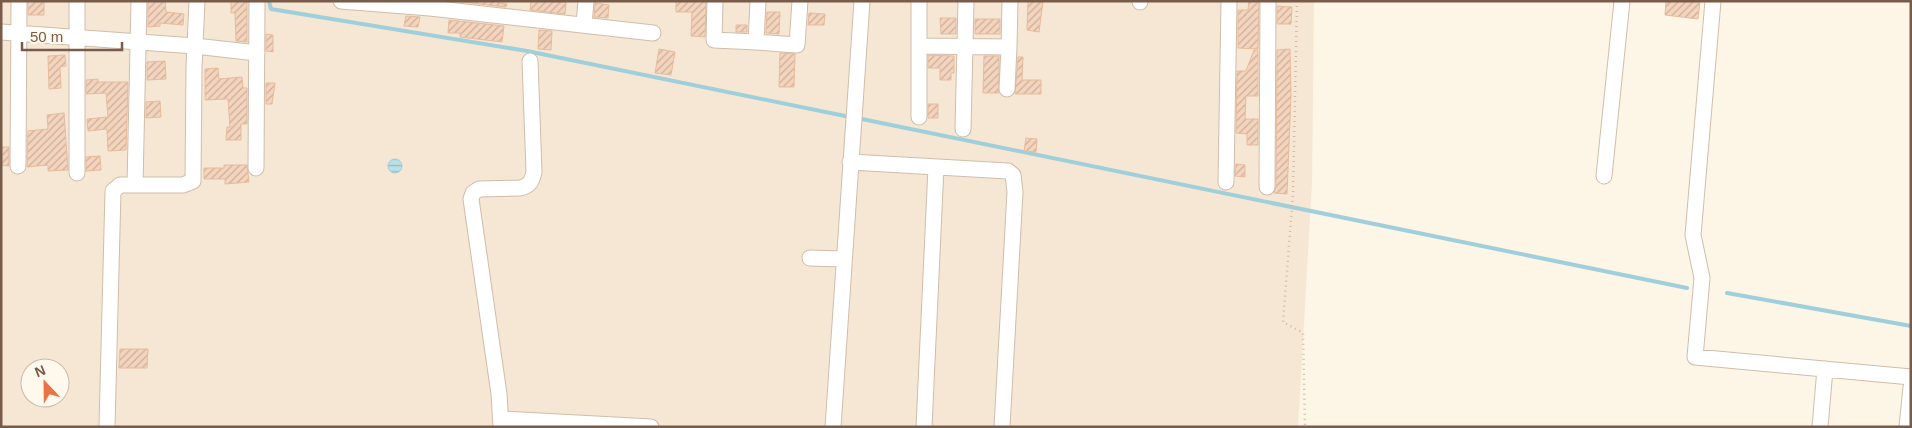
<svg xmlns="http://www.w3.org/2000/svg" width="1912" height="428" font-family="Arial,sans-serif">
<defs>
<pattern id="water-rules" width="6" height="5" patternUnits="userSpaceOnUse" patternTransform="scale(1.25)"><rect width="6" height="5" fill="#b9e0e8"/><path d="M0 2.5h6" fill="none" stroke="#9bb9be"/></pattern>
<pattern id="building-hatch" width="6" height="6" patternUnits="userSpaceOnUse" patternTransform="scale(1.25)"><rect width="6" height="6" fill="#f4d4bd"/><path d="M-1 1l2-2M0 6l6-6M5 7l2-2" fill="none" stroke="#caaf9c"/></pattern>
</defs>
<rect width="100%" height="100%" fill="#fdf5e6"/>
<path fill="#f5e7d4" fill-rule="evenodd" d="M 1,1 L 1314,1 L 1312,183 L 1298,427 L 1,427 ZM 30,368 L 60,368 L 60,398 L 30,398 Z"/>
<path fill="url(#water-rules)" stroke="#9fcfda" d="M388 166a7 7 0 1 1 14 0a7 7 0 1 1-14 0Z"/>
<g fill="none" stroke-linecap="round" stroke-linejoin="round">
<path stroke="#9fcfda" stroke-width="4" d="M 269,1 L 271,9 L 527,51 L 850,117
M 857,118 L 1687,288
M 1727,293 L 1911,326"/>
</g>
<path fill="url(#building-hatch)" stroke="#e7bb9c" d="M 28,1 L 44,1 L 44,15 L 28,15 Z
M 148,1 L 165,1 L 166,12 L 184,14 L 183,25 L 160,23 L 160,26 L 148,27 Z
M 231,1 L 247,1 L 247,42 L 236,41 L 235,13 L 231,13 Z
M 454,1 L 498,1 L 498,3 L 507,4 L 506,7 Z
M 531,1 L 566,2 L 565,14 L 530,10 Z
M 676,1 L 706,1 L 705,37 L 691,36 L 692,12 L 676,12 Z
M 1028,1 L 1043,1 L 1039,32 L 1027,30 Z
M 1249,1 L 1259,1 L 1258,49 L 1238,48 L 1238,10 L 1248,10 Z
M 1666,1 L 1700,1 L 1698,19 L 1665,15 Z
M 595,3 L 609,5 L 608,18 L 594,17 Z
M 1277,6 L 1292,7 L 1291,24 L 1277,24 Z
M 767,12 L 780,12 L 779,34 L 766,33 Z
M 809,13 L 825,14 L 824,25 L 808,25 Z
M 406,16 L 420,17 L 418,27 L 404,26 Z
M 940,18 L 956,18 L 956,34 L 941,34 Z
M 975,19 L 1000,19 L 1000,34 L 975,34 Z
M 449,20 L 504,26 L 502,42 L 460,37 L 460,33 L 448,33 Z
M 736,25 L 747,25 L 747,32 L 736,32 Z
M 539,30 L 552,31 L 551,50 L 538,49 Z
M 266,34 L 273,35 L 273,52 L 266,51 Z
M 659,49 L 675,52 L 671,75 L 655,73 Z
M 1290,49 L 1291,95 L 1287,194 L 1274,193 L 1276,187 L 1277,50 Z
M 1254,50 L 1258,50 L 1258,96 L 1246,96 L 1245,119 L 1258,119 L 1258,145 L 1247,145 L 1247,134 L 1236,133 L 1237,71 L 1246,71 Z
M 780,53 L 795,54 L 794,87 L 779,87 Z
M 65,55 L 66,66 L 60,67 L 61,88 L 49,89 L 48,56 Z
M 928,55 L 954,56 L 954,73 L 951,73 L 951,80 L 940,80 L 940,68 L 928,68 Z
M 984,56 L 999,56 L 999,93 L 983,93 Z
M 1018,57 L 1023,57 L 1022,80 L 1041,80 L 1041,94 L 1015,94 Z
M 165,61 L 166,79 L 147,80 L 147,62 Z
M 218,68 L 219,79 L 242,77 L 243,88 L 247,88 L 247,124 L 241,124 L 241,140 L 226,140 L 227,127 L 230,127 L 228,99 L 205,100 L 205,69 Z
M 98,79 L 98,82 L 128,82 L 126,150 L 108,151 L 107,129 L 88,131 L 87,119 L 108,117 L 106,93 L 86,94 L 86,80 Z
M 266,83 L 275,83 L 272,104 L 266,104 Z
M 160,101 L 161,117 L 146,118 L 146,102 Z
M 928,104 L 938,104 L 938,118 L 928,118 Z
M 64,113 L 68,170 L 48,171 L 48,165 L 27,167 L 28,131 L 48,129 L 47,115 Z
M 1026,138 L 1037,139 L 1036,152 L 1024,151 Z
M 1,147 L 9,147 L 9,166 L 1,165 Z
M 100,156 L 101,170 L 86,171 L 86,157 Z
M 1236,164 L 1245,165 L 1245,177 L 1235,176 Z
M 224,165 L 247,165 L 249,182 L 225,184 L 225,179 L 204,179 L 204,168 L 224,168 Z
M 120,349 L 148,349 L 147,368 L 119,368 Z"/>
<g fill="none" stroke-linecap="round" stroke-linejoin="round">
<defs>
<path id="minor" d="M 77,1 L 77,173
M 341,1 L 430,8 L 653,33
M 715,1 L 714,40 L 756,42 L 758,1
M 919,1 L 919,117
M 1713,1 L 1693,235 L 1702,278 L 1695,357 L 1911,377
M 1140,2 L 1140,1
M 584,24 L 586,1
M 1,32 L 195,46 L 257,53
M 756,42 L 797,45 L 800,1
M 920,46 L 1009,47 L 1010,1
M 1007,89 L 1009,47
M 963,129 L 966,1
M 850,162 L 1008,171 L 1013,175 L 1015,192 L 1002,427
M 18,166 L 19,1
M 256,168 L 257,1
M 1604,176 L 1622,1
M 1226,182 L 1229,1
M 135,185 L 139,1
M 1267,187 L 1268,1
M 810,258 L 843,259
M 501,419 L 651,427
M 107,427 L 113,191 L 120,185 L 183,185 L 193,181 L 194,67 L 197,1
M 501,427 L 499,394 L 471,199 L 473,193 L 479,189 L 520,188 C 530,186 532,181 534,172 L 530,61
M 833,427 L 862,1
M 924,427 L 936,167
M 1820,427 L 1825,369
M 1907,427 L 1911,387"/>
</defs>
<use href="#minor" stroke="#d0bdab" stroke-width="17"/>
<path stroke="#d9b89f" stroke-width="2.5" stroke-dasharray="1 4" stroke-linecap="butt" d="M 1297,1 L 1293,194 L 1283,322 L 1303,333 L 1305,427"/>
<use href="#minor" stroke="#fff" stroke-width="15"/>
</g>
<rect width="1912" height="428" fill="none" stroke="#785b49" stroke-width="5"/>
<g transform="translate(45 383) rotate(338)"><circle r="24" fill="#fff9ed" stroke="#c9baab"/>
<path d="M0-4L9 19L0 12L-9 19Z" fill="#eb7147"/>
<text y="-8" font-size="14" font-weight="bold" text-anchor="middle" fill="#785b49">N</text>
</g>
<path d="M22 42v8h100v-8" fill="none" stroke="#785b49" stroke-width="2.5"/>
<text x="30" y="42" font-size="15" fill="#785b49" stroke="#fff9ed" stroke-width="4" paint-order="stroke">50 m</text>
</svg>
